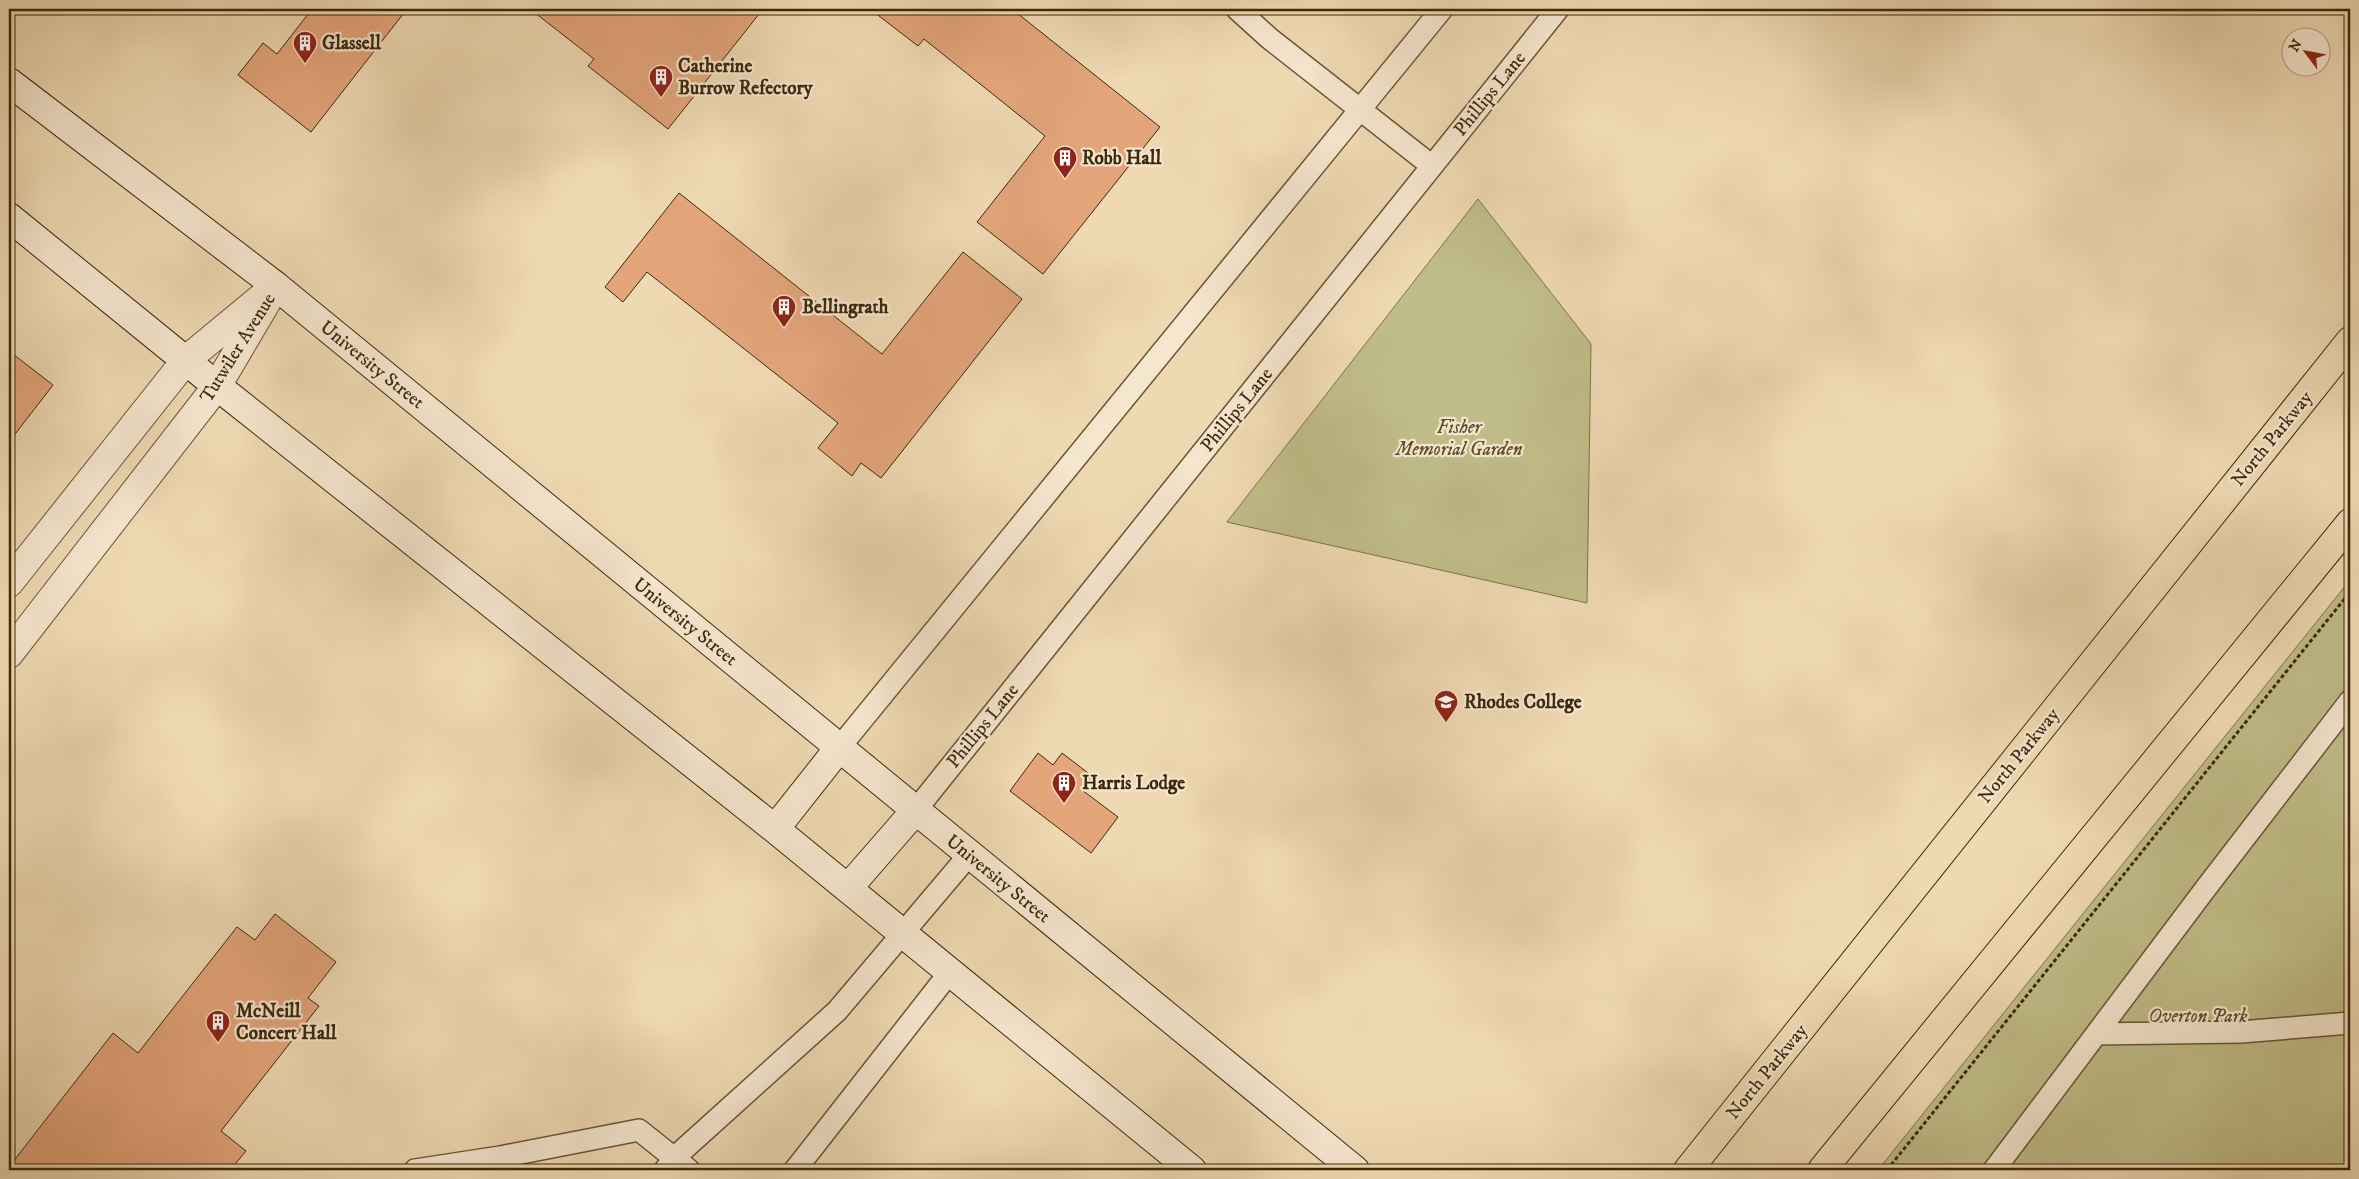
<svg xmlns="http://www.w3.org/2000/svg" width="2359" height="1179" font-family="'IM FELL DW Pica',serif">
<rect width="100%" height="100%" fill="#efd9b3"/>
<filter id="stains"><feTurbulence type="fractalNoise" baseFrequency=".004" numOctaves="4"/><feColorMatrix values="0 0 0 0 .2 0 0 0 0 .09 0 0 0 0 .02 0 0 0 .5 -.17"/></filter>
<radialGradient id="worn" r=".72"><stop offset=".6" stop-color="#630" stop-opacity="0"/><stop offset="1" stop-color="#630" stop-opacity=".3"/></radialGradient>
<path fill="#c0bd88" stroke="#7e734a" d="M 1478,199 L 1591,344 L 1587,603 L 1227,522 Z
M 2350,580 L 2350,1170 L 1878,1170 Z"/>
<path fill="#e4a57b" stroke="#3c290d" d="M 312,9 L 407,9 L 311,132 L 238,75 L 263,43 L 277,54 Z
M 530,9 L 763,9 L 668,129 L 588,66 L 594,59 Z
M 870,9 L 1012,9 L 1160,127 L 1043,274 L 977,222 L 1045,136 L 924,39 L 918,46 Z
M 679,193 L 882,354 L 963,252 L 1022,299 L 881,478 L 861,463 L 852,476 L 818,448 L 838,423 L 647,272 L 623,302 L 605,287 Z
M 9,351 L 53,385 L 9,442 Z
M 1038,753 L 1053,765 L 1062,753 L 1092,776 L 1082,790 L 1118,817 L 1091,853 L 1010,791 Z
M 275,914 L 336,962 L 308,998 L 319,1006 L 221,1131 L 246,1151 L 230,1170 L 9,1170 L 9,1167 L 113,1033 L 138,1053 L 237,927 L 255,940 Z"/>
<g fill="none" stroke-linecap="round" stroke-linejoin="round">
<defs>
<path id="service" d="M 1237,9 L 1269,38 L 1432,166
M 839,748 L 1442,9
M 915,811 L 1558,9
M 2096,1034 L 2241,1032 L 2350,1023
M 415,1170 L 500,1157 L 639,1130 L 674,1158 L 665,1170
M 689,1170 L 674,1158 L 837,1011 L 969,855
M 795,1170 L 950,972
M 1994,1170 L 2206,888 L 2350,701"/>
<path id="minor" d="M 9,583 L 186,360 L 261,298
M 9,654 L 217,386 L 276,286"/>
<path id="secondary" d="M 9,82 L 276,286 L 1355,1170
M 9,217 L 217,386 L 775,829 L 1192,1170
M 775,829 L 839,748
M 848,888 L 915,811"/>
<path id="primary" d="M 1688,1170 L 2350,341
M 1822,1170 L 2350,523"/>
</defs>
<use href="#service" stroke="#695536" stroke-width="24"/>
<use href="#minor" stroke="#695536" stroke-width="30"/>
<use href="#secondary" stroke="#3c290d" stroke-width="30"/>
<use href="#primary" stroke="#3c290d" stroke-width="30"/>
<path stroke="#3c290d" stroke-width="3" stroke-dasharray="4 2.5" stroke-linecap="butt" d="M 1887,1170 L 2350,592"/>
<use href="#service" stroke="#f5e6ce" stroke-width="21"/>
<use href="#minor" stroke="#f5e6ce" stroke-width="28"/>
<use href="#secondary" stroke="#f5e6ce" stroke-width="28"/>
<use href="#primary" stroke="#efd9b3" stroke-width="28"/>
</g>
<defs>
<symbol id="building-pin" viewBox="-11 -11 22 30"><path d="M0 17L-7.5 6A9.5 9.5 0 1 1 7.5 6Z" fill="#8f2418" stroke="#f5e6ce"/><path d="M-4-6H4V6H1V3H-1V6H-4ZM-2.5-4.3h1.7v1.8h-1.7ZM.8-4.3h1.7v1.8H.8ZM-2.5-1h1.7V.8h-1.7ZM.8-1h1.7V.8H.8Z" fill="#fff"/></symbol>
<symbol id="university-pin" viewBox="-11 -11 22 30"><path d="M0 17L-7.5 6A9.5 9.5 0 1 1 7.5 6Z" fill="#8f2418" stroke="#f5e6ce"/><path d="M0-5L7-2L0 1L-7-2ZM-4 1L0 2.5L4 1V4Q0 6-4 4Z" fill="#fff"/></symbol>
</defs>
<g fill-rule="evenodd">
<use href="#building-pin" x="291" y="29" width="28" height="38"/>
<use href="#building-pin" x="647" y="63" width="28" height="38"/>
<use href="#building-pin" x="1051" y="144" width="28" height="38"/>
<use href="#building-pin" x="770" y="293" width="28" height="38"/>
<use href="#university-pin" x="1432" y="688" width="28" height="38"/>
<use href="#building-pin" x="1050" y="769" width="28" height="38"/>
<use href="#building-pin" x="204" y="1008" width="28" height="38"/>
</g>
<g text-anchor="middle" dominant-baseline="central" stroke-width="4.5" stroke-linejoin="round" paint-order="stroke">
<g font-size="19" font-weight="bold" fill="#3c290d" stroke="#f5e6ce" text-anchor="start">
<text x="322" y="43">Glassell</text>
<text x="678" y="66">Catherine<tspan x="678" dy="22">Burrow Refectory</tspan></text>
<text x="1082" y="158">Robb Hall</text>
<text x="802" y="307">Bellingrath</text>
<text x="1464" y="702">Rhodes College</text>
<text x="1082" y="783">Harris Lodge</text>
<text x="236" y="1011">McNeill<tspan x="236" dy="22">Concert Hall</tspan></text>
</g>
<g font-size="19" fill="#3c290d" stroke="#f5e6ce">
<text transform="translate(1490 94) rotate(-51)">Phillips Lane</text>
<text transform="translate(238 348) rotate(-58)">Tutwiler Avenue</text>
<text transform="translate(372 365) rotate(39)">University Street</text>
<text transform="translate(1237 410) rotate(-51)">Phillips Lane</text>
<text transform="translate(2272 439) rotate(-51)">North Parkway</text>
<text transform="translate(685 622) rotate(39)">University Street</text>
<text transform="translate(983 726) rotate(-51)">Phillips Lane</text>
<text transform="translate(2019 756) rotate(-51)">North Parkway</text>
<text transform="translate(998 879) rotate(39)">University Street</text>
<text transform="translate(1767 1072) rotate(-51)">North Parkway</text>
</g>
<g font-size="19" font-style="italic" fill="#5d4e2c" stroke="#f5e6ce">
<text x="1459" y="427">Fisher<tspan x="1459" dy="22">Memorial Garden</tspan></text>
<text x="2198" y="1016">Overton Park</text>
</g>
</g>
<rect width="2359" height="1179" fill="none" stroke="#efd9b3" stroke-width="30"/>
<rect x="10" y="10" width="2339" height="1159" fill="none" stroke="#3c290d" stroke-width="2.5"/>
<rect x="15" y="15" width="2329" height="1149" fill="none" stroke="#3c290d"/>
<g transform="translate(2306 52) rotate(302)"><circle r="24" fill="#f5e6ce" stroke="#ab9a81"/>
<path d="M0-4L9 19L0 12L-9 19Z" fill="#8f2418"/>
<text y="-8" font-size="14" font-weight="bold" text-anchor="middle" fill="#3c290d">N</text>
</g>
<rect width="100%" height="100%" filter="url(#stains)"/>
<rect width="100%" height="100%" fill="url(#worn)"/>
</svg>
